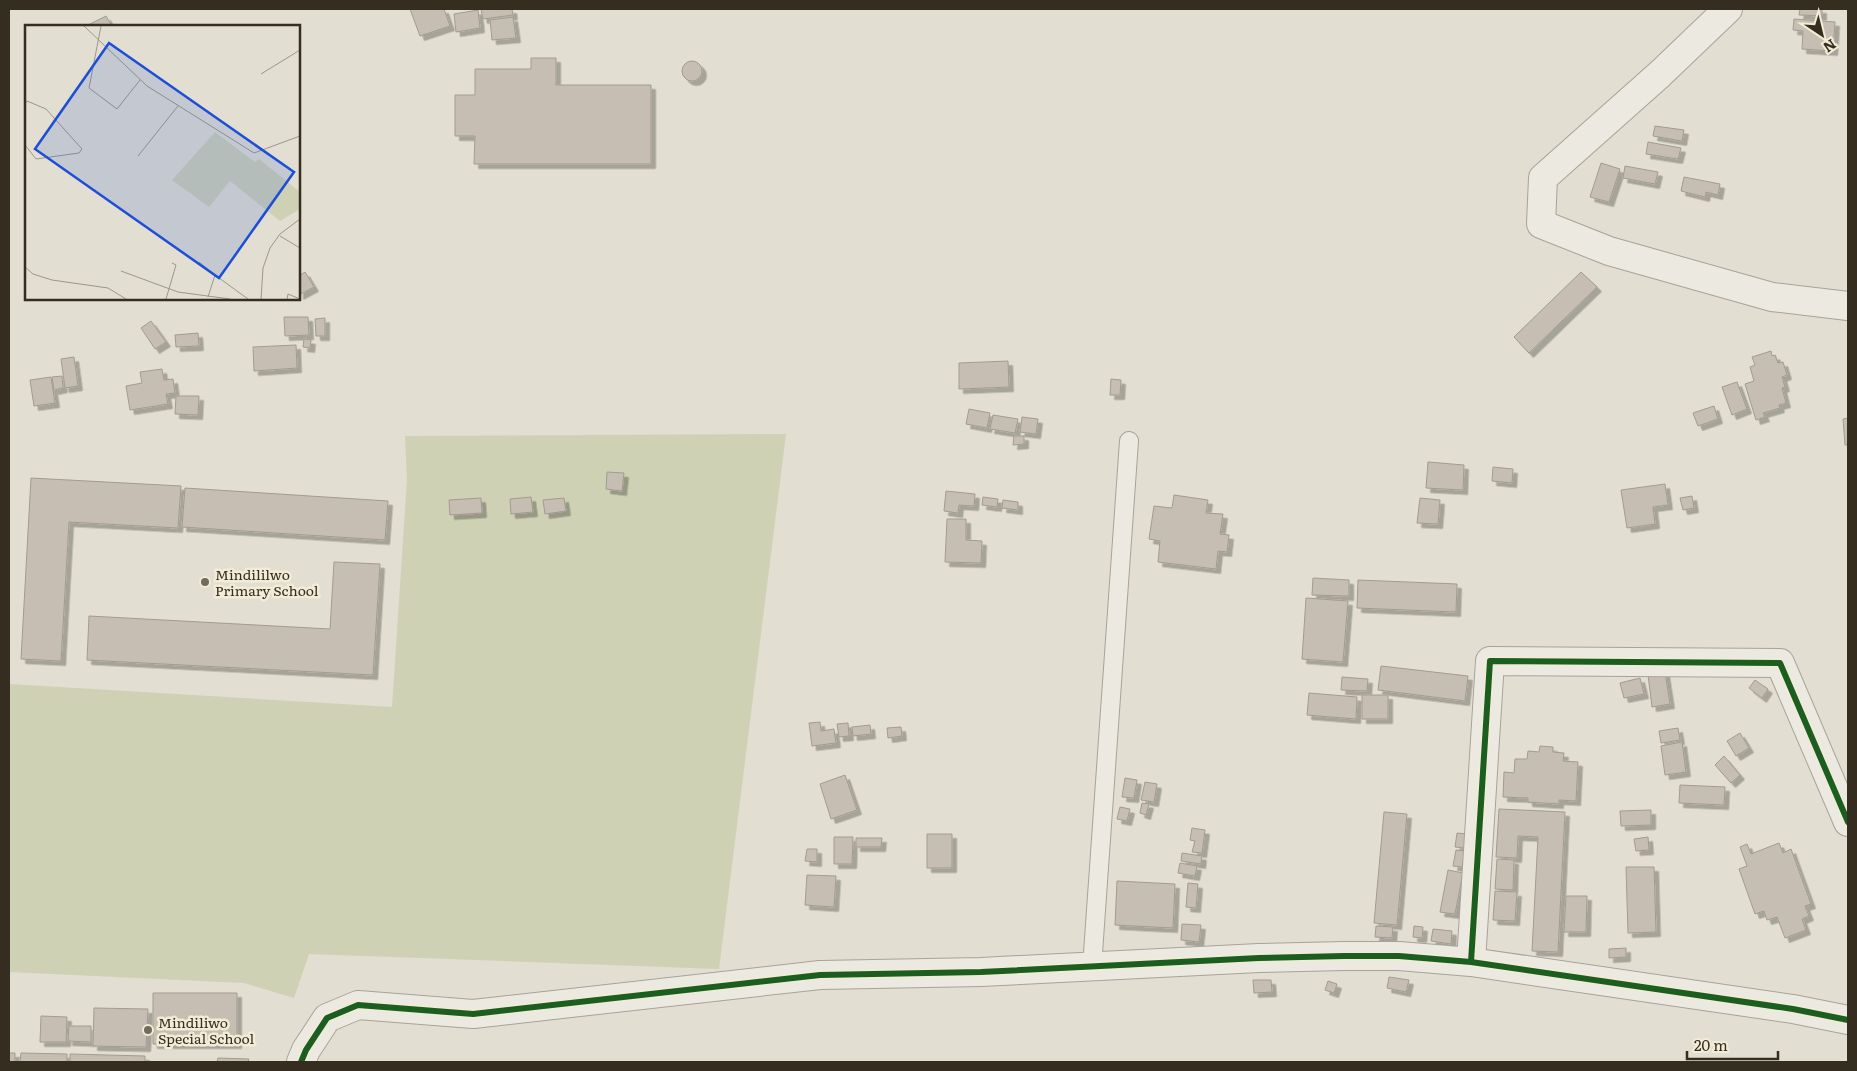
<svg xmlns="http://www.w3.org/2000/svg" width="1857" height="1071" font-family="Literata,serif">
<defs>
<filter id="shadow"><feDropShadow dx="4.5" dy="4.5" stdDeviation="0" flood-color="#0004"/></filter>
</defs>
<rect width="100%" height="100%" fill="#e2ded1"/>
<path fill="#cfd1b4" d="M 786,434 L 719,969 L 309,954 L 294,998 L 244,983 L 9,972 L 9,684 L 392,707 L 407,479 L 405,436 Z"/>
<path fill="#c6beb2" stroke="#a29b90" filter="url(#shadow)" d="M 410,9 L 444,9 L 450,26 L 420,36 Z
M 481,9 L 512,9 L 513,15 L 483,19 Z
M 1800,9 L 1822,9 L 1822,16 L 1799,15 Z
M 478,10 L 480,28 L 456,32 L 454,14 Z
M 106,16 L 112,26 L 86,26 Z
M 513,17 L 516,38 L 492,40 L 490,20 Z
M 1794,19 L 1835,22 L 1833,51 L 1802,49 L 1803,31 L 1793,30 Z
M 531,58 L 556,58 L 556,85 L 651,85 L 651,164 L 474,164 L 475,136 L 455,136 L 455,95 L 475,95 L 475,69 L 531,69 Z
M682 71a10 10 0 1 1 20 0a10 10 0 1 1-20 0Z
M 1655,126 L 1684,130 L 1682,141 L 1653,136 Z
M 1648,142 L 1681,148 L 1678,159 L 1646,154 Z
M 1601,163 L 1620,169 L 1609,202 L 1590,197 Z
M 1625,166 L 1658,172 L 1655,184 L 1623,178 Z
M 1684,177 L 1720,184 L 1718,195 L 1706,192 L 1705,197 L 1681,191 Z
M 305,272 L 314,287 L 299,295 L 299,276 Z
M 1581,272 L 1597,287 L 1529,353 L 1514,337 Z
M 284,317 L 308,317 L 309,335 L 285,336 Z
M 325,318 L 325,336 L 316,336 L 315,319 Z
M 151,321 L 166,342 L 155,349 L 141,328 Z
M 198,333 L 199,346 L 176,347 L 175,335 Z
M 304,339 L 311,340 L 310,348 L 303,347 Z
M 296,345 L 297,368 L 254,371 L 253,347 Z
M 1771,351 L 1772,356 L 1775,355 L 1778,363 L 1783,362 L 1787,375 L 1782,377 L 1785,387 L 1782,388 L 1786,403 L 1779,405 L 1780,408 L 1763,413 L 1765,417 L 1756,420 L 1745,384 L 1754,381 L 1750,367 L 1755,365 L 1752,357 Z
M 74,357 L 78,386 L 65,388 L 61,359 Z
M 1008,361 L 1009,387 L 959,389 L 959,363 Z
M 162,369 L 164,380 L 173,379 L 175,393 L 166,394 L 168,404 L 130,410 L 126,386 L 142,383 L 140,372 Z
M 62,376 L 63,388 L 54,390 L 52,377 Z
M 51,377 L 55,403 L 34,406 L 30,380 Z
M 1111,379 L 1121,380 L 1120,395 L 1110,395 Z
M 1737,382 L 1747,409 L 1732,415 L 1722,387 Z
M 176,396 L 199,396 L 198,415 L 175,414 Z
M 1714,406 L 1718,419 L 1698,426 L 1693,413 Z
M 969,409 L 990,413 L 987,428 L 966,424 Z
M 993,415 L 1018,419 L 1015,433 L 990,429 Z
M 1022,417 L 1038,419 L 1036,434 L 1020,432 Z
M 1848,418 L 1848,445 L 1845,445 L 1843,419 Z
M 1014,436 L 1024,436 L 1024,444 L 1013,445 Z
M 1428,462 L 1464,465 L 1463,490 L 1426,488 Z
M 1493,467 L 1513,469 L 1512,483 L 1492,481 Z
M 607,472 L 624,473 L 622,491 L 606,489 Z
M 31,478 L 181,486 L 178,528 L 69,522 L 61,661 L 21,659 Z
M 1665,484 L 1668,505 L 1653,507 L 1655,524 L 1627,528 L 1621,490 Z
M 185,488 L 388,501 L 385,540 L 182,527 Z
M 946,491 L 975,494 L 974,506 L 959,505 L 958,513 L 944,511 Z
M 1174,495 L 1208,500 L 1206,513 L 1223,514 L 1220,534 L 1229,535 L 1227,552 L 1218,551 L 1216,569 L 1158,562 L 1160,541 L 1149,539 L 1154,506 L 1172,508 Z
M 1692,496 L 1694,508 L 1683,510 L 1680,498 Z
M 531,497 L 533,512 L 511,514 L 510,499 Z
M 983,497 L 998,499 L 997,507 L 982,505 Z
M 481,498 L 482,513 L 450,515 L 449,500 Z
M 564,498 L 566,511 L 545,514 L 543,500 Z
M 1420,498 L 1440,500 L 1438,524 L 1417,523 Z
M 1003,500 L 1018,502 L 1018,510 L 1002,508 Z
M 947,519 L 966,519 L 966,540 L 982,541 L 981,563 L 945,562 Z
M 334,562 L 380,564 L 373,675 L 87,660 L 89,616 L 330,629 Z
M 1313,578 L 1349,580 L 1349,596 L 1312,595 Z
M 1358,580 L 1457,584 L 1456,612 L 1357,608 Z
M 1306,598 L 1348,601 L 1343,662 L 1302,659 Z
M 1381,666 L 1468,676 L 1465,701 L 1378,690 Z
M 1665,672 L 1670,704 L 1652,707 L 1648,675 Z
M 1342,677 L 1368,679 L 1367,691 L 1341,690 Z
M 1640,678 L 1644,694 L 1624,698 L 1620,683 Z
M 1755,680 L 1768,689 L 1762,698 L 1749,688 Z
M 1309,693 L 1357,697 L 1356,719 L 1307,715 Z
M 1362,695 L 1388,695 L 1388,719 L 1362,719 Z
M 820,722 L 821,731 L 834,729 L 836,743 L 812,746 L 809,723 Z
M 848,723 L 849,736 L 839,737 L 837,724 Z
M 870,725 L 871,734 L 853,736 L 852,727 Z
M 901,727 L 902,736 L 888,738 L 887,728 Z
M 1678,728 L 1680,740 L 1661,743 L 1659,731 Z
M 1740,733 L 1749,748 L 1736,756 L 1727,741 Z
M 1682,742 L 1686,772 L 1665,775 L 1661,746 Z
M 1540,746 L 1553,747 L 1553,752 L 1564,753 L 1563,761 L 1578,762 L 1576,801 L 1559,800 L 1559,804 L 1528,802 L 1528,798 L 1503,797 L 1504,772 L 1514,773 L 1515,759 L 1527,759 L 1528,751 L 1539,752 Z
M 1724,756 L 1740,775 L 1731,783 L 1715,765 Z
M 845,775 L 857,810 L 831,819 L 820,784 Z
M 1125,778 L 1137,780 L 1134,798 L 1122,797 Z
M 1145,782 L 1157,784 L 1154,802 L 1141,800 Z
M 1680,785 L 1725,787 L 1724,805 L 1679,803 Z
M 1142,803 L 1149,804 L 1146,815 L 1140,813 Z
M 1120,807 L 1130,809 L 1127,821 L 1117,819 Z
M 1499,809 L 1565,812 L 1558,952 L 1532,951 L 1538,837 L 1518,836 L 1517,858 L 1496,857 Z
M 1651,810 L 1651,825 L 1621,826 L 1620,811 Z
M 1384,812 L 1407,814 L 1397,925 L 1374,923 Z
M 1192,828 L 1205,830 L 1202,853 L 1192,852 L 1195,841 L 1190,840 Z
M 1457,833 L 1467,834 L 1465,848 L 1455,847 Z
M 927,834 L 952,834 L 952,868 L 927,868 Z
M 834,837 L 853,837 L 852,864 L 834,864 Z
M 1648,837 L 1649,850 L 1636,851 L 1634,839 Z
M 856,838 L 882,838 L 881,847 L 856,847 Z
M 1779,843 L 1783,853 L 1791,849 L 1811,904 L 1805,906 L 1809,916 L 1802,919 L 1806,930 L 1785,938 L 1777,917 L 1767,920 L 1764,911 L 1755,914 L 1739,869 L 1747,866 L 1740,847 L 1747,844 L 1751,854 Z
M 807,849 L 817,849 L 817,862 L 805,861 Z
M 1456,850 L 1465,851 L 1462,867 L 1453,866 Z
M 1182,853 L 1202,856 L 1201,864 L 1181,861 Z
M 1497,859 L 1514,860 L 1513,890 L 1495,889 Z
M 1180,863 L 1197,866 L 1195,876 L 1178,873 Z
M 1626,867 L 1654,867 L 1656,932 L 1628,933 Z
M 1448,870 L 1463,873 L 1455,914 L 1440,912 Z
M 807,875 L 836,876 L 834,907 L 805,905 Z
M 1117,881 L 1175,884 L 1173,928 L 1115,925 Z
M 1188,883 L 1198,884 L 1196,908 L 1186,907 Z
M 1495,891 L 1517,892 L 1515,921 L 1493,920 Z
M 1566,896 L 1587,896 L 1586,932 L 1564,932 Z
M 1182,924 L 1201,925 L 1199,942 L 1181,940 Z
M 1376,926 L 1393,927 L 1392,938 L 1375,937 Z
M 1414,926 L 1423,927 L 1422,938 L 1413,937 Z
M 1433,929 L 1452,931 L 1451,944 L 1431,941 Z
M 1626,948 L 1626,957 L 1609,958 L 1609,949 Z
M 1389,977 L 1409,980 L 1406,992 L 1387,988 Z
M 1253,980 L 1271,980 L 1272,992 L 1254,993 Z
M 1328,981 L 1337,984 L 1334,993 L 1325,990 Z
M 153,993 L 237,993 L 237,1044 L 153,1044 Z
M 94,1008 L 148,1009 L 146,1047 L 93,1046 Z
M 41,1016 L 67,1017 L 66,1042 L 40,1042 Z
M 69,1026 L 91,1026 L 91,1042 L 68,1041 Z
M 9,1053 L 15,1053 L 15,1062 L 9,1062 Z
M 21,1053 L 67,1054 L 67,1062 L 20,1062 Z
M 70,1054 L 145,1056 L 145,1062 L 70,1062 Z
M 218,1058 L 249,1059 L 248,1062 L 217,1062 Z"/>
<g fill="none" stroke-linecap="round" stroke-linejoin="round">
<defs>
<path id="lane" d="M 1092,967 L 1129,441"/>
<path id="street" d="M 1728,9 L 1660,74 L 1543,178 L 1541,224 L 1609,251 L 1772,297 L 1848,306
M 1471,962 L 1490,661 L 1780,663 L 1848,822
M 301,1062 L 306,1050 L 327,1018 L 358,1005 L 473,1014 L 820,975 L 981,972 L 1259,958 L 1344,956 L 1399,956 L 1471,962 L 1793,1009 L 1848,1020"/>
</defs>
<use href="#lane" stroke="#a8a399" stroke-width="20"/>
<use href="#street" stroke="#a8a399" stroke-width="30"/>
<use href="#lane" stroke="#ebe9e0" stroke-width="18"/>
<use href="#street" stroke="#ebe9e0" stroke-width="28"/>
<defs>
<path id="cycleway" d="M 1471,962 L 1490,661 L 1780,663 L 1848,822
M 301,1062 L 306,1050 L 327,1018 L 358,1005 L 473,1014 L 820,975 L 981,972 L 1259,958 L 1344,956 L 1399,956 L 1471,962 L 1793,1009 L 1848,1020"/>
</defs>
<use href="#cycleway" stroke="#f2ecd7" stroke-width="9"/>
<use href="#cycleway" stroke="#1b5e20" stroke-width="6"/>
</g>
<g fill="#726b5f" stroke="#f2ecd7" stroke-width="2">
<circle cx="205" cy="582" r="5"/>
<circle cx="148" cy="1030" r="5"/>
</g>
<g text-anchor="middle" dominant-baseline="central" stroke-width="5" stroke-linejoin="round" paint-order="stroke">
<g font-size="14" fill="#362d21" stroke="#f2ecd7" text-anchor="start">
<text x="215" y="574">Mindililwo<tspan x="215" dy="16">Primary School</tspan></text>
<text x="158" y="1022">Mindiliwo<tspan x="158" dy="16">Special School</tspan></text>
</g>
</g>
<g transform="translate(25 25)">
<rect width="275" height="275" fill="#e2ded1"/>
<path d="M 190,107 L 230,137 L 234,134 L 275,167 L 275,184 L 255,196 L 205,156 L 184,182 L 147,155 Z" fill="#cfd1b4"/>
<path fill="none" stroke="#9d978b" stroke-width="1" d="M 59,1 L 122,61 L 229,128 L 275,111M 76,1 L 64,63 L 92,84 L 115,55M 236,49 L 275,25M 0,79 L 2,76 L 21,84 L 57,124 L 54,128 L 11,134 L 0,120M 113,131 L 153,81M 255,211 L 275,223M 174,237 L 190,250M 0,242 L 8,249 L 27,255 L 83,263 L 101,274M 96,246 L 153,267 L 205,274M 183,272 L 190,250 L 223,274M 141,274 L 151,240 L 147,238M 236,274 L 238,243 L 245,223 L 255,209 L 275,194M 262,274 L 263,269 L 275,274"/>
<path fill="#1d4ed8" fill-opacity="0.15" stroke="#1d4ed8" stroke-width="2.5" d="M 84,18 L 269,147 L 194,253 L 10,124 Z"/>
<rect width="275" height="275" fill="none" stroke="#362d21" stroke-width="2.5"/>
</g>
<rect width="1857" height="1071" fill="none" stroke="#362d21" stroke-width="20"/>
<g transform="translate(1822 35) rotate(145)" stroke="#f2ecd7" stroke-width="4" paint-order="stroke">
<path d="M0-4L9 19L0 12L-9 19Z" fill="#362d21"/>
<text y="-8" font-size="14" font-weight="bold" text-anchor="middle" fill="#362d21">N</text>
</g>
<path d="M1687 1051v8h91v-8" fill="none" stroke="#362d21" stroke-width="2.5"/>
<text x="1694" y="1051" font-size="15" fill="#362d21" stroke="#f2ecd7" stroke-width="4" paint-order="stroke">20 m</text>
</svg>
